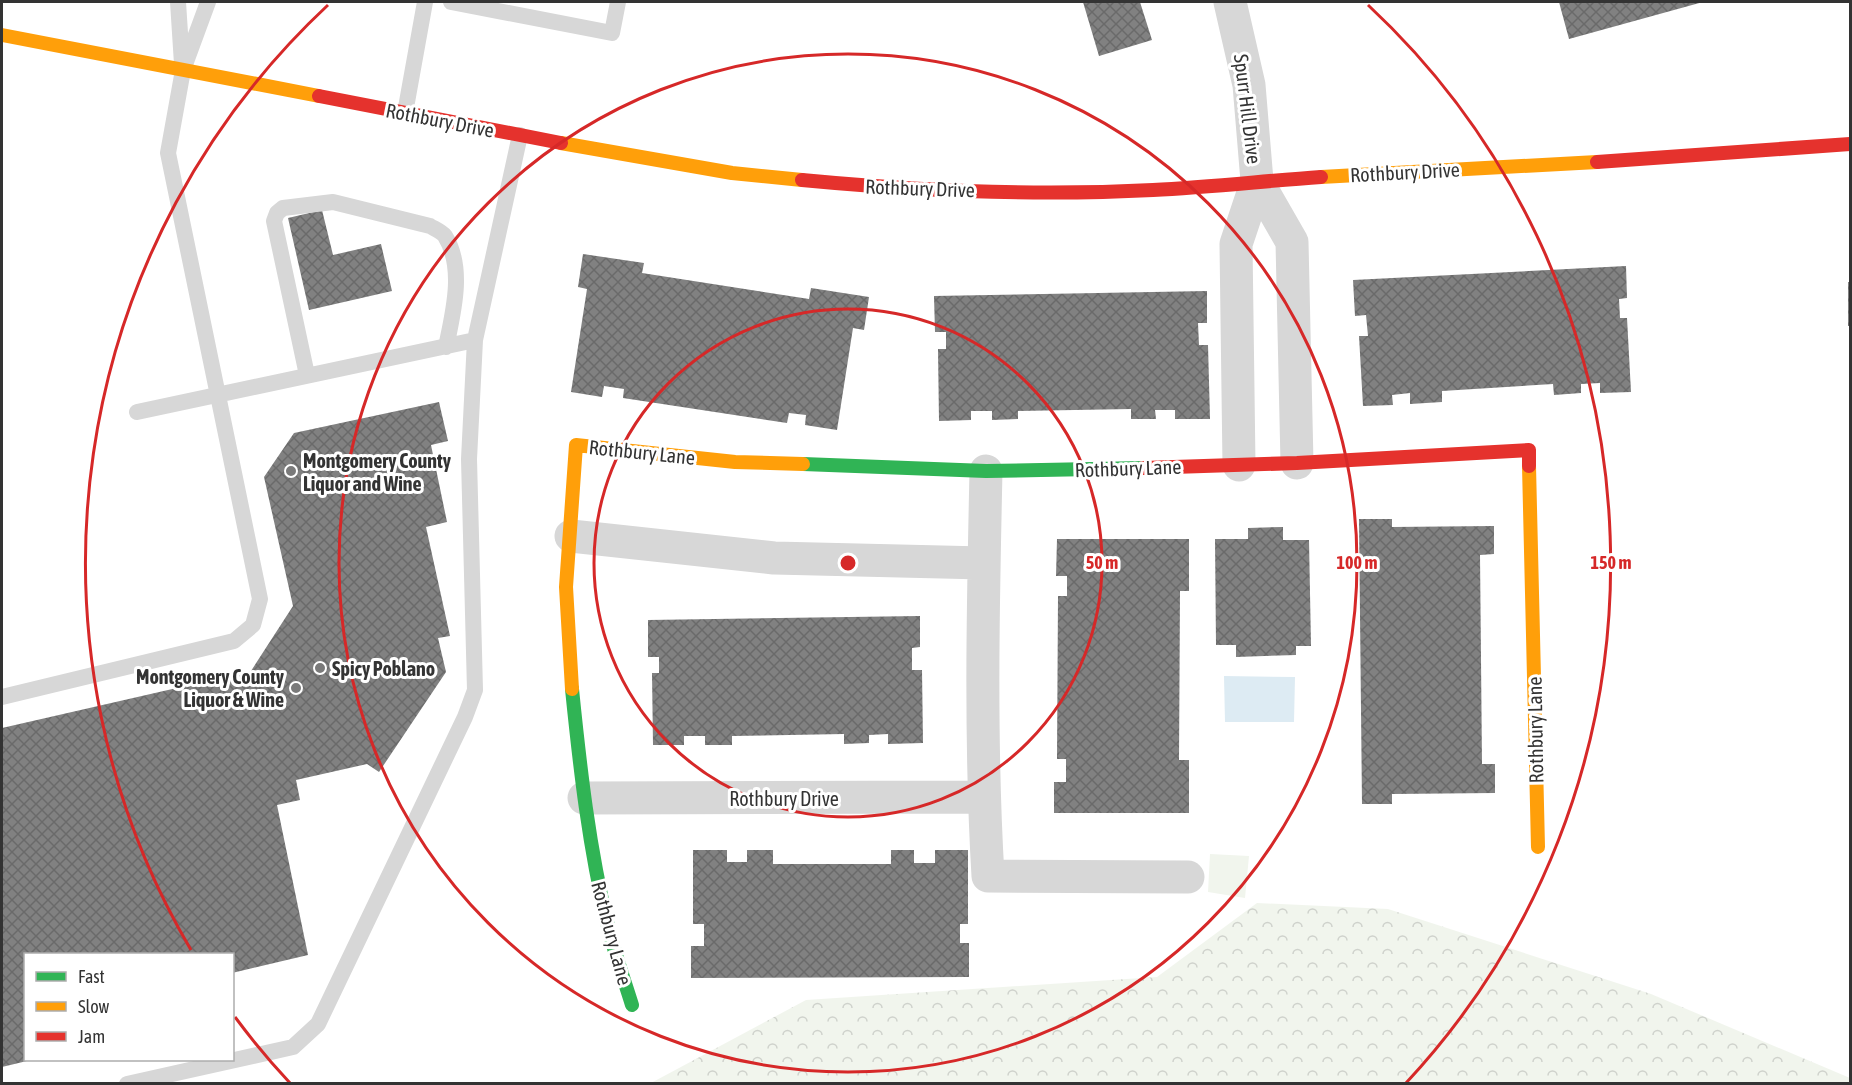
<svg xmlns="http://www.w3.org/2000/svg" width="1852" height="1085" font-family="'Asap Condensed',sans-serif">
<defs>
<pattern id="forest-crowns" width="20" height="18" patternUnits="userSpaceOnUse" patternTransform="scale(1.5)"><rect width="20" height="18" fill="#f1f5ed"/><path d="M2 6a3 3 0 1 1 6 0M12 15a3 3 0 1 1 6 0" fill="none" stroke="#cfd2cc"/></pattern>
<pattern id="building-cross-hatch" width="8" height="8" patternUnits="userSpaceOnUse" patternTransform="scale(1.5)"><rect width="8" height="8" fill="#818181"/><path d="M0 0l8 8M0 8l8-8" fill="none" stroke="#6a6a6a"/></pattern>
</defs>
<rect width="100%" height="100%" fill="#fff"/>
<path fill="url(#forest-crowns)" d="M 1257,903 L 1388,909 L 1651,994 L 1850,1078 L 1850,1083 L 651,1083 L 806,1000 L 1157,977 Z"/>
<path fill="#f1f5ed" d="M 1210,854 L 1249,856 L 1245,898 L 1208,892 Z"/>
<path fill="#ddebf3" d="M 1224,676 L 1295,677 L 1294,722 L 1225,722 Z"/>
<path fill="url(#building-cross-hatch)" d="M 1083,2 L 1140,2 L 1152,40 L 1099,56 Z
M 1559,2 L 1703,2 L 1569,39 Z
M 322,210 L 333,255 L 381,244 L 392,291 L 309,310 L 288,218 Z
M 583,254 L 644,263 L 642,273 L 809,299 L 811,288 L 869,297 L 864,330 L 853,328 L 837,430 L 805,425 L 806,415 L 789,413 L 787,423 L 623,398 L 624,389 L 604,386 L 602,397 L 571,392 L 587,289 L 578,287 Z
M 1626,266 L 1627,298 L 1619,299 L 1620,318 L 1627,318 L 1631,392 L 1600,393 L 1600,383 L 1581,384 L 1581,393 L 1554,395 L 1553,384 L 1442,391 L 1442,402 L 1410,404 L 1410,393 L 1392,395 L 1393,405 L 1363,406 L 1359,336 L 1368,336 L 1366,315 L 1355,316 L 1353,280 Z
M 1848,282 L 1850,282 L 1850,326 L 1848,326 Z
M 1207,291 L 1207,323 L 1198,323 L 1199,345 L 1208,345 L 1210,419 L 1175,419 L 1175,410 L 1155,410 L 1156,419 L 1131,419 L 1131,409 L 1018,411 L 1018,419 L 992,420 L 992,411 L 971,411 L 971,420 L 939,421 L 938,349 L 946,349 L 946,332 L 935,332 L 934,296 Z
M 439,402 L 448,441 L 431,445 L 447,522 L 426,527 L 450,636 L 438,638 L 446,672 L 379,772 L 367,764 L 296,780 L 300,800 L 277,805 L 308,955 L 232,973 L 232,954 L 26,954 L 26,1060 L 31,1060 L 2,1067 L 2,728 L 251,671 L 293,606 L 264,477 L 294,433 Z
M 1359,519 L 1392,519 L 1392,527 L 1494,526 L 1494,554 L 1480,555 L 1482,764 L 1495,764 L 1495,793 L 1392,794 L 1392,804 L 1362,804 Z
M 1283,527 L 1283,540 L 1309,540 L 1311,646 L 1296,646 L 1296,655 L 1236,657 L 1236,645 L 1216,645 L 1215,539 L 1248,539 L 1248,528 Z
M 1057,539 L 1189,539 L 1189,591 L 1180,591 L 1179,760 L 1189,760 L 1189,813 L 1054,813 L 1054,782 L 1066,782 L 1066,759 L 1057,759 L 1058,596 L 1067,596 L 1067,576 L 1056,576 Z
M 920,616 L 920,647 L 912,648 L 912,670 L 922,670 L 923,743 L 888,744 L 888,734 L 869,735 L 869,743 L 844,744 L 844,734 L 732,736 L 732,745 L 705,745 L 705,736 L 684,736 L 684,745 L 653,745 L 652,673 L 659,673 L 659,657 L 648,657 L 648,620 Z
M 693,850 L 727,850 L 727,862 L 747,862 L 747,850 L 773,850 L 773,864 L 891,864 L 891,850 L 914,850 L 914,863 L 935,863 L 935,850 L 968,850 L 968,924 L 960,924 L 960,943 L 969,943 L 969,977 L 691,978 L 691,946 L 704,946 L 704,924 L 693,924 Z"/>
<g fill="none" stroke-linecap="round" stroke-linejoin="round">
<path stroke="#d7d7d7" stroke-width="16" d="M 178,2 L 182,64
M 451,2 L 612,33 L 618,2
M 405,113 L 425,2
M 307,375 L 274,221 L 277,213 L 283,208 L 333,202 L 430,226 C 435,229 442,232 445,236 C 465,268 453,313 446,347
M 137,412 L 475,340 L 520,135
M 2,697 L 234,641 L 253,625 L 260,599 L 168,153 L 183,70 L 208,2
M 127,1084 L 293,1047 L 318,1024 L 465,717 L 475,690 L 469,459 L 475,340"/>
<path stroke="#d7d7d7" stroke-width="33" d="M 1230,2 L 1249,85 L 1257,181 L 1236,244 L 1239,465
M 1257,181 L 1292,242 L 1297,463
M 986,471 C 983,605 980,741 988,876 L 1188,877
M 571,536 L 774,558 L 984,563
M 584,798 L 984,797"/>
<path stroke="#30b455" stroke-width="14" d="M 803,464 L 986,471 L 1143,468
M 572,689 C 580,768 589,848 608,926 C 614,952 624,979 632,1005"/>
<path stroke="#ff9f0a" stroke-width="14" d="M 2,35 L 319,96
M 561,143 L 732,173 L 802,180
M 1321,177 L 1597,162
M 1529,466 L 1538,847
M 572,689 L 566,587 L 576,445 L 735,462 L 803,464"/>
<path stroke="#e5322d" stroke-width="14" d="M 319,96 L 561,143
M 1597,162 L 1850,144
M 802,180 C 918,191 1036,196 1153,190 C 1209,187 1265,181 1321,177
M 1143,468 L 1297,463 L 1529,450 L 1529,466"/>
</g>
<g fill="none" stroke="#d62828" stroke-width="3">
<circle cx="848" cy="563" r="254"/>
<circle cx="848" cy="563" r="509"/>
<path d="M290 1083A763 763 0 0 1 235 1017M191 950A763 763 0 0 1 328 5M1368 5A763 763 0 0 1 1406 1083"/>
</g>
<g fill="#7a7a7a" stroke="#fff" stroke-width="2">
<circle cx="291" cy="471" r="6"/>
<circle cx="320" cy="668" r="6"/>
<circle cx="296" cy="688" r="6"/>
</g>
<g text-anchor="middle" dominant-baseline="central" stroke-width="6" stroke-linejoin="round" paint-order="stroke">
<g font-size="20" fill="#333" stroke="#fff">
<text transform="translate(1248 109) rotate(83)">Spurr Hill Drive</text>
<text transform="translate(440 120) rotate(11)">Rothbury Drive</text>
<text transform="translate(1405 172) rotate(-3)">Rothbury Drive</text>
<text transform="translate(920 188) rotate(2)">Rothbury Drive</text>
<text transform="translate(642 452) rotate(6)">Rothbury Lane</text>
<text transform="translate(1128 468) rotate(-2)">Rothbury Lane</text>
<text transform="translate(1535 730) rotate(-91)">Rothbury Lane</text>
<text x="784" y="798">Rothbury Drive</text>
<text transform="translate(612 933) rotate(75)">Rothbury Lane</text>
</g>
<g font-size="20" font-weight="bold" fill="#333" stroke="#fff" text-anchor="start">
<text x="303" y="460">Montgomery County<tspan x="303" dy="23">Liquor and Wine</tspan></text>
<text x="332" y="668">Spicy Poblano</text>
<text x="284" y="676" text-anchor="end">Montgomery County<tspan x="284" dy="23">Liquor &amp; Wine</tspan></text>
</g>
</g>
<circle cx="848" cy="563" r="9" fill="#d62828" stroke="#fff" stroke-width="3"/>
<g font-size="18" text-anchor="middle" font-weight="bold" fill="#d62828" stroke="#fff" stroke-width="6" stroke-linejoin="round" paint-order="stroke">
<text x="1102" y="569">50 m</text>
<text x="1357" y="569">100 m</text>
<text x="1611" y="569">150 m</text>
</g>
<rect width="1852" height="1085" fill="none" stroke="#333333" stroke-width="6"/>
<rect x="24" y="953" width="210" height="108" fill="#ffffff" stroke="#adadad" stroke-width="1.5"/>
<rect x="36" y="972" width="30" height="9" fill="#30b455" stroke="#adadad" stroke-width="1.5"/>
<text x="78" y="983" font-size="18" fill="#333333">Fast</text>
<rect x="36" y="1002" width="30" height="9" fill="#ff9f0a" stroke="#adadad" stroke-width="1.5"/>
<text x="78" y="1013" font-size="18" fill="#333333">Slow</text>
<rect x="36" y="1032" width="30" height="9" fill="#e5322d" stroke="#adadad" stroke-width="1.5"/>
<text x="78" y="1043" font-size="18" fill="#333333">Jam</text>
</svg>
